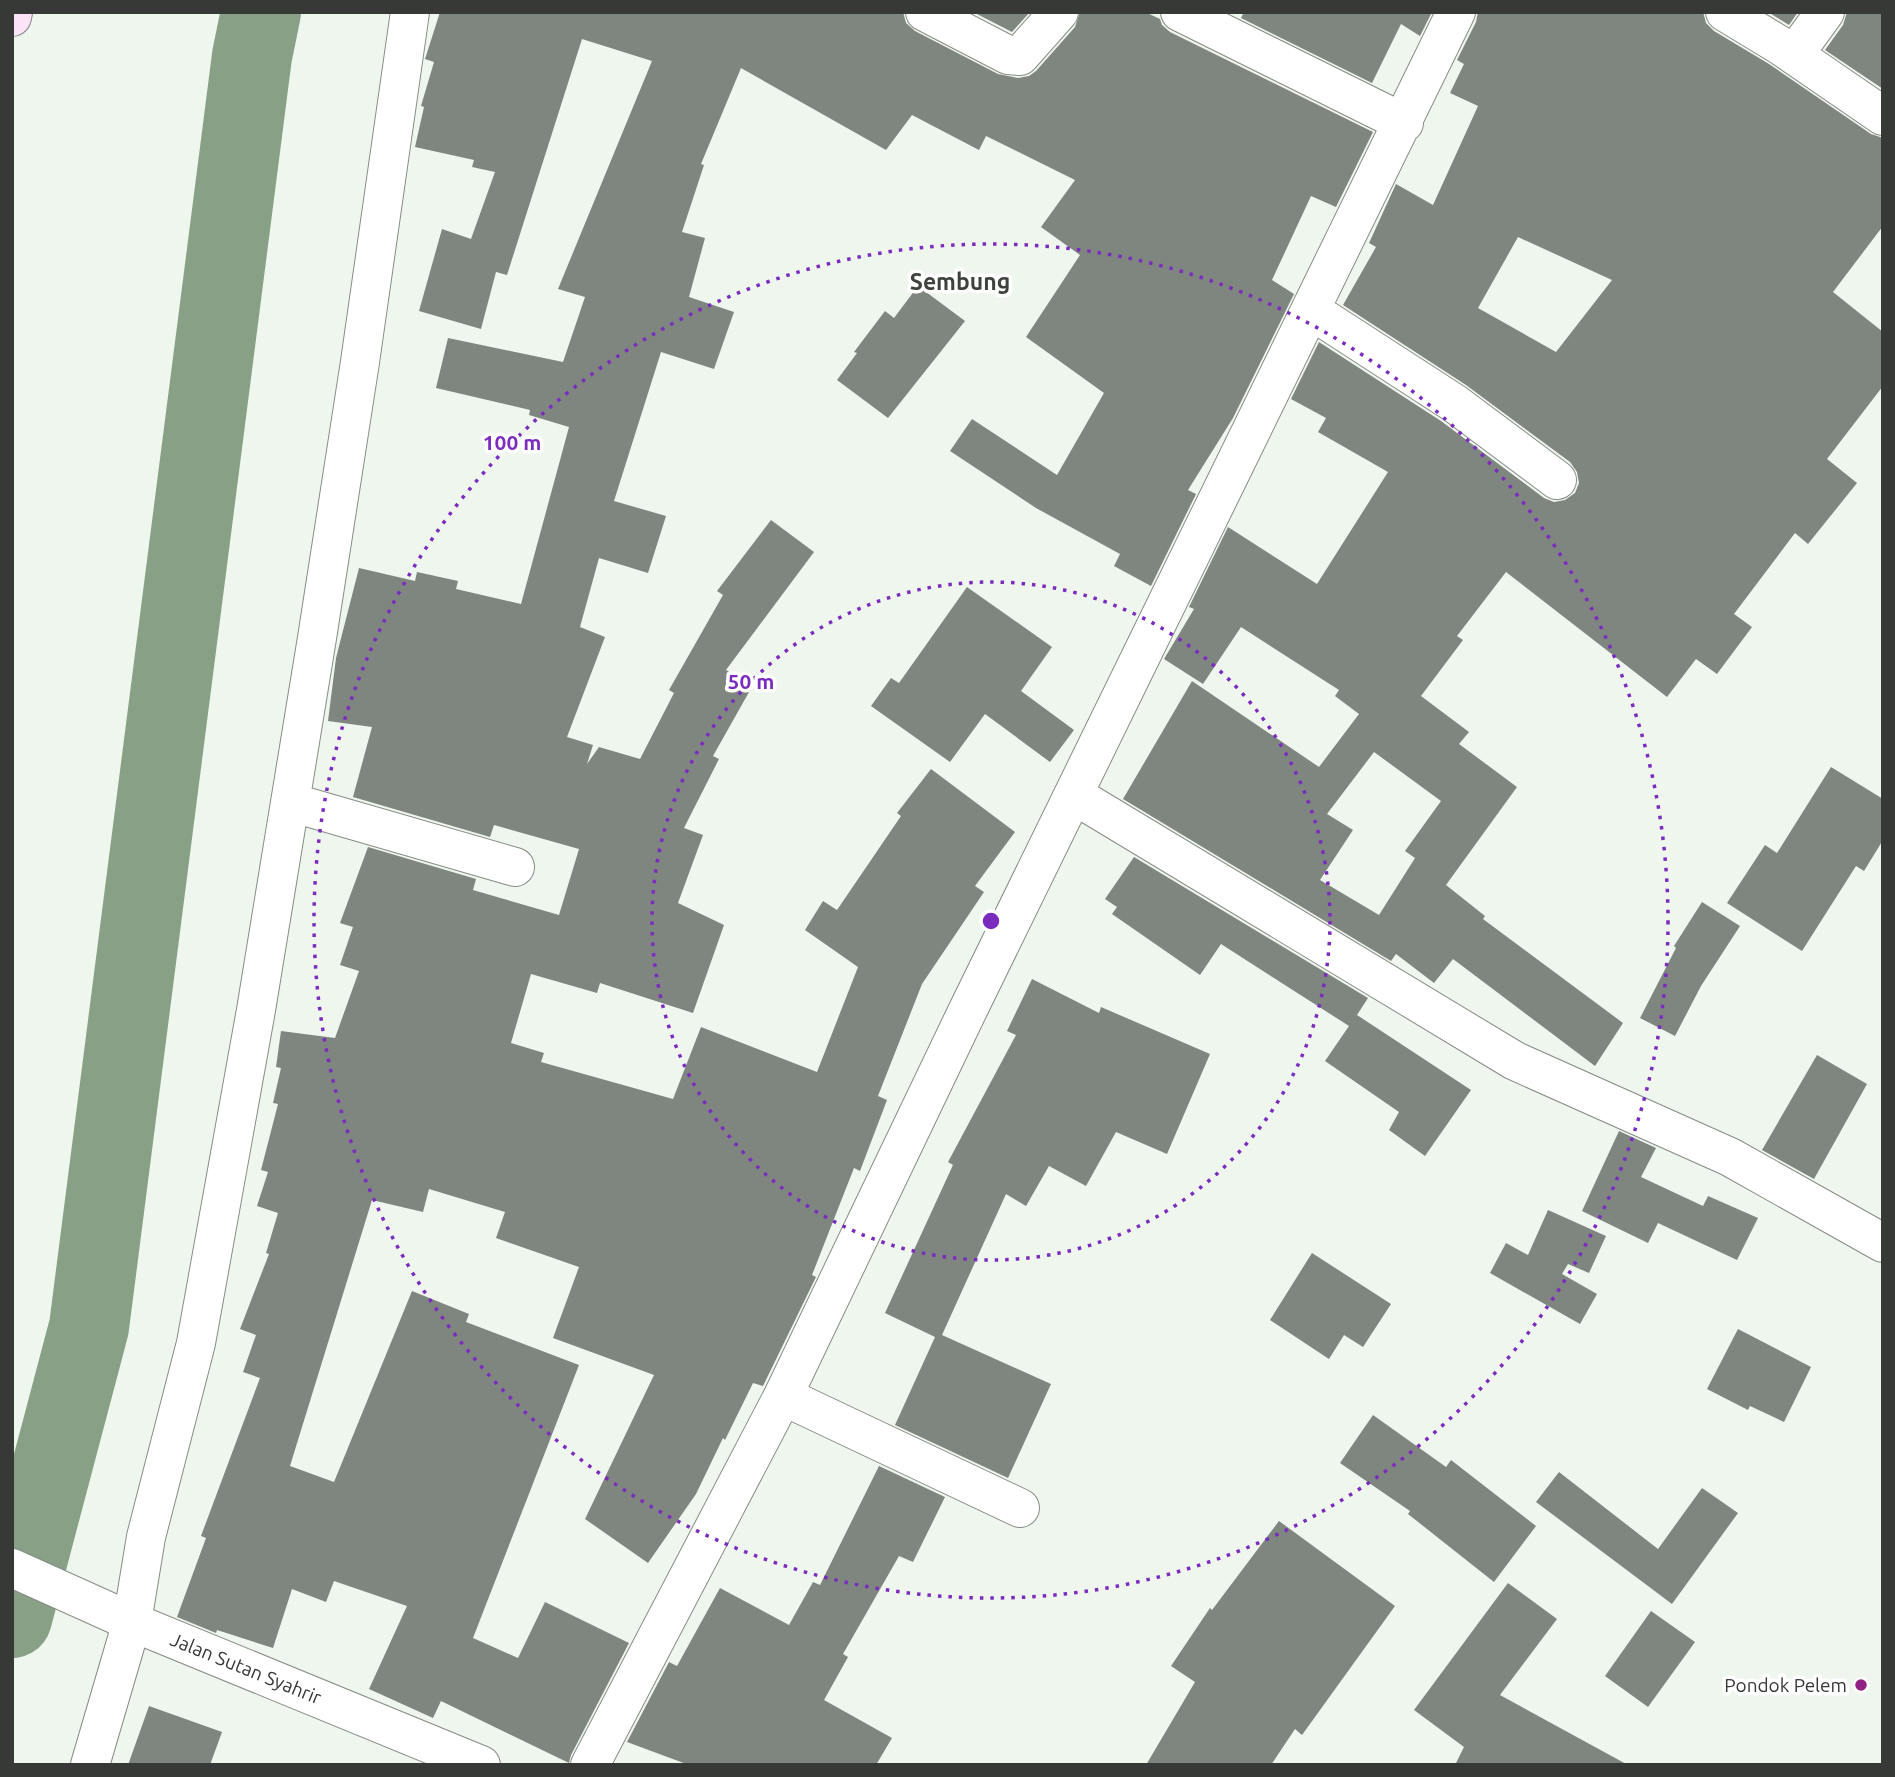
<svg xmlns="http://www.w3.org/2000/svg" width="1895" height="1777" font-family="Ubuntu,sans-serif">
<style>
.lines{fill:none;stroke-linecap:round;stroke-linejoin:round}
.river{stroke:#87a086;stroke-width:80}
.building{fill:#7f867f;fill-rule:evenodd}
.street-casing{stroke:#868d86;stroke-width:40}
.secondary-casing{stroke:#868d86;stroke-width:40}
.street{stroke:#fff;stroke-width:38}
.secondary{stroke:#fce3f7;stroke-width:38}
.ring{fill:none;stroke:#7b2cbf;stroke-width:3.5;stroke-dasharray:3.5 7}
.poi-dot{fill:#912182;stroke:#fff;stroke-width:2.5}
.labels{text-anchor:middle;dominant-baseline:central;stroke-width:7;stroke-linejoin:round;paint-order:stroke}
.street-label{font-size:19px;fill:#363936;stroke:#fff}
.poi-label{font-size:19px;fill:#363936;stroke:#fff;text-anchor:end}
.quarter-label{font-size:23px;font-weight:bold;fill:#3d433c;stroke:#fff}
.centre{fill:#7b2cbf;stroke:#fff;stroke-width:3.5}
.ring-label{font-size:21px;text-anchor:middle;font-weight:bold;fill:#7b2cbf;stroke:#fff;stroke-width:7;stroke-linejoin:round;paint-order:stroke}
</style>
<rect width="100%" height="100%" fill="#eef6ee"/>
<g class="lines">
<path class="river" d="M 12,1618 L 89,1327 L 252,56 L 261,12"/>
</g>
<path class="building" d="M 440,12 L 903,12 L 906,23 L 915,31 L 998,74 L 1018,78 L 1029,76 L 1036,71 L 1075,27 L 1080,12 L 1145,12 L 1160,19 L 1162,25 L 1170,32 L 1373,132 L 1336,207 L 1311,196 L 1272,280 L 1294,294 L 1233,418 L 1188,490 L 1196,494 L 1151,586 L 1114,566 L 1120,554 L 1036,508 L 950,451 L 972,419 L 1057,475 L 1104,393 L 1026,337 L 1080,255 L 1041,227 L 1075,180 L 986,136 L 979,150 L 912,115 L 886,150 L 741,68 L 701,164 L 704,165 L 682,232 L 705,238 L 689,297 L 734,312 L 714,369 L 661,352 L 614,501 L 666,516 L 648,573 L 599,558 L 580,627 L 605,637 L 567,737 L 593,745 L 587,764 L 599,747 L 640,759 L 674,693 L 669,690 L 723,595 L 717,591 L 771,520 L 814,552 L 726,670 L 753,685 L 713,756 L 719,759 L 684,828 L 703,835 L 678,903 L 724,925 L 693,1013 L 600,983 L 597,993 L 531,974 L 511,1043 L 544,1053 L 541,1062 L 673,1099 L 701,1027 L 817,1072 L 858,967 L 805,930 L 823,901 L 837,910 L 901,816 L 897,813 L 931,769 L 1015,832 L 975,886 L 984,892 L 922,984 L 878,1096 L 887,1100 L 860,1171 L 854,1168 L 812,1275 L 816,1277 L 763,1386 L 753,1383 L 725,1440 L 723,1438 L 696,1494 L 648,1563 L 585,1519 L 654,1375 L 553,1338 L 579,1267 L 496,1238 L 505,1212 L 429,1189 L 423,1212 L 372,1200 L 290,1466 L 334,1482 L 412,1291 L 469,1314 L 466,1322 L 579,1365 L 473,1638 L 518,1658 L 545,1602 L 629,1643 L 571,1755 L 569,1763 L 441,1701 L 433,1718 L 369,1689 L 407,1606 L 334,1581 L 326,1602 L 292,1589 L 273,1648 L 217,1630 L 216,1633 L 177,1617 L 206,1538 L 201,1536 L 260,1378 L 243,1372 L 256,1335 L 240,1329 L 269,1254 L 266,1253 L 278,1213 L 257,1206 L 268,1172 L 261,1170 L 278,1104 L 273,1103 L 281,1068 L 276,1067 L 281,1031 L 335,1038 L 359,971 L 340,965 L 353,927 L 340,923 L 368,847 L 476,879 L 473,890 L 559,915 L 579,849 L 494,825 L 490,837 L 353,797 L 372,727 L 328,721 L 336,658 L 359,568 L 415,581 L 417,572 L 458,581 L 456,589 L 521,604 L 569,427 L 529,415 L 530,410 L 436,388 L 448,338 L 563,362 L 585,297 L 558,289 L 652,61 L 582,39 L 507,275 L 496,272 L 481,329 L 419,311 L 442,229 L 471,239 L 495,172 L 472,167 L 474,160 L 415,147 L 424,107 L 421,106 L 434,62 L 425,59 L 426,56 Z
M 973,12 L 1030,12 L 1012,32 Z
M 1244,12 L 1432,12 L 1420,36 L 1401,24 L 1372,83 L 1241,18 Z
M 1478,12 L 1703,12 L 1706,23 L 1714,31 L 1769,64 L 1871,134 L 1883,138 L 1883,226 L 1833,292 L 1883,332 L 1883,386 L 1827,459 L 1857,483 L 1808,544 L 1795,533 L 1734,614 L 1752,627 L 1717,674 L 1696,659 L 1667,697 L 1506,572 L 1457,636 L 1463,640 L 1421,696 L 1469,732 L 1459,744 L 1517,787 L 1446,885 L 1485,916 L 1483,919 L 1623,1023 L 1595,1066 L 1453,959 L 1434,983 L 1396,954 L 1391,961 L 1123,799 L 1192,681 L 1319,767 L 1359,714 L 1335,696 L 1339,690 L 1241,627 L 1203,684 L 1164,659 L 1194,609 L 1189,607 L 1228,527 L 1317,584 L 1388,472 L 1318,432 L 1326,418 L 1291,399 L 1319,342 L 1441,421 L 1544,498 L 1554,502 L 1565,500 L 1575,493 L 1579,483 L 1577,472 L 1570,462 L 1466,385 L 1343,305 L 1376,247 L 1369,243 L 1396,184 L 1433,205 L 1478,106 L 1450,93 L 1464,64 L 1457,60 L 1476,22 ZM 1518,237 L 1612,280 L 1556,352 L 1478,308 ZM 1374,752 L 1441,801 L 1405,851 L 1415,858 L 1379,915 L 1320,880 L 1353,830 L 1327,814 Z
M 1768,12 L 1798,12 L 1789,25 Z
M 1847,12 L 1883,12 L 1883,89 L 1825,50 L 1843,25 Z
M 918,286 L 965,321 L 888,418 L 837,380 L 857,353 L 854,352 L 885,311 L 894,318 Z
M 967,587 L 1052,647 L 1021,691 L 1074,730 L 1050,762 L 985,714 L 950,762 L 871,706 L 891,678 L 899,683 Z
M 1831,767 L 1883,799 L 1883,840 L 1864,871 L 1856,866 L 1802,951 L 1727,903 L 1765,845 L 1777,853 Z
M 1134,857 L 1368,998 L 1357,1015 L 1471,1090 L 1425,1156 L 1389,1130 L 1399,1112 L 1325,1061 L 1349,1026 L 1221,944 L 1200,975 L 1112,914 L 1117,907 L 1105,899 Z
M 1702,902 L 1740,926 L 1701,986 L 1675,1036 L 1640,1018 L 1676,948 L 1674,946 Z
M 1032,979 L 1099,1013 L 1101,1007 L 1210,1054 L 1167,1154 L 1116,1132 L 1086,1186 L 1049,1166 L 1026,1206 L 1006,1194 L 942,1335 L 1051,1384 L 1008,1478 L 895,1425 L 935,1337 L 885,1313 L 953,1165 L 948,1162 L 1016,1035 L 1007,1031 Z
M 1817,1055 L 1867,1084 L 1814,1179 L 1762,1150 Z
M 1619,1131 L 1656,1148 L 1641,1177 L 1703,1206 L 1708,1196 L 1758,1218 L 1737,1260 L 1658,1223 L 1648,1243 L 1582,1211 Z
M 1548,1210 L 1606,1236 L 1589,1273 L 1568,1264 L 1562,1274 L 1597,1294 L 1580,1324 L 1490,1273 L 1506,1243 L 1528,1255 Z
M 1312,1253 L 1391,1304 L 1363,1347 L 1344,1335 L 1329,1359 L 1270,1320 Z
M 1738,1329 L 1811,1367 L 1784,1422 L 1750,1406 L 1748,1410 L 1707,1389 Z
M 1373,1415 L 1446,1467 L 1451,1460 L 1536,1526 L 1494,1582 L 1408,1514 L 1410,1511 L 1340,1463 Z
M 879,1466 L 945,1497 L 913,1562 L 899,1556 L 843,1654 L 848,1657 L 824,1700 L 892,1738 L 876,1765 L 689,1765 L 627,1742 L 669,1662 L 677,1666 L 720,1588 L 789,1625 L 813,1582 L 820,1585 Z
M 1559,1472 L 1658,1549 L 1702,1488 L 1738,1513 L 1672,1604 L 1536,1502 Z
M 1279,1521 L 1395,1606 L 1302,1735 L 1295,1729 L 1271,1765 L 1146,1765 L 1195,1682 L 1171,1666 L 1210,1608 L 1212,1610 Z
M 1508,1583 L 1557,1619 L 1500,1695 L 1628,1765 L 1455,1765 L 1464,1747 L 1414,1710 Z
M 1651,1611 L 1695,1642 L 1648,1707 L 1605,1676 Z
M 149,1706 L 222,1732 L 210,1765 L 128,1765 Z"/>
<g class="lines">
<g class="street-casing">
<path id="street" d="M 925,12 L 1008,55 L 1020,56 L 1059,12
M 1180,12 L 1404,123
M 1725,12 L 1781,46 L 1883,116
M 1794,55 L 1825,12
M 1312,311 L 1454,403 L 1557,480
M 1074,795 L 1515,1061 L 1730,1157 L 1883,1243
M 290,802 L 515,867
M 783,1396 L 1020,1508
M 12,1568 L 132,1622 L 481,1765
M 90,1765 L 132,1622 L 146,1537 L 196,1343 L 256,1010 L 317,638 L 360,362 L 410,12
M 590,1765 L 783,1396 L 965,1016 L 1456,12"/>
</g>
<g class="secondary-casing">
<path id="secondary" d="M 12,17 L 13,12"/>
</g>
<use href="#street" class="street"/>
<use href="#secondary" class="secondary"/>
</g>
<g class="ring">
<circle cx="991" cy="921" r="339"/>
<circle cx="991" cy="921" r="677"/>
</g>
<circle class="poi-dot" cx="1861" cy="1685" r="7"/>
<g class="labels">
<g class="street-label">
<text transform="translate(246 1668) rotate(22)">Jalan Sutan Syahrir</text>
</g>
<g class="poi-label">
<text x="1847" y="1685">Pondok Pelem</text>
</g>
<g class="quarter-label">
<text x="960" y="281">Sembung</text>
</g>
</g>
<circle cx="991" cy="921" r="10" class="centre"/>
<g class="ring-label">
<text x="512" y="450">100 m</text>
<text x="751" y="689">50 m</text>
</g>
<rect width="1895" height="1777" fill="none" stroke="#363936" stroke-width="28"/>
</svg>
